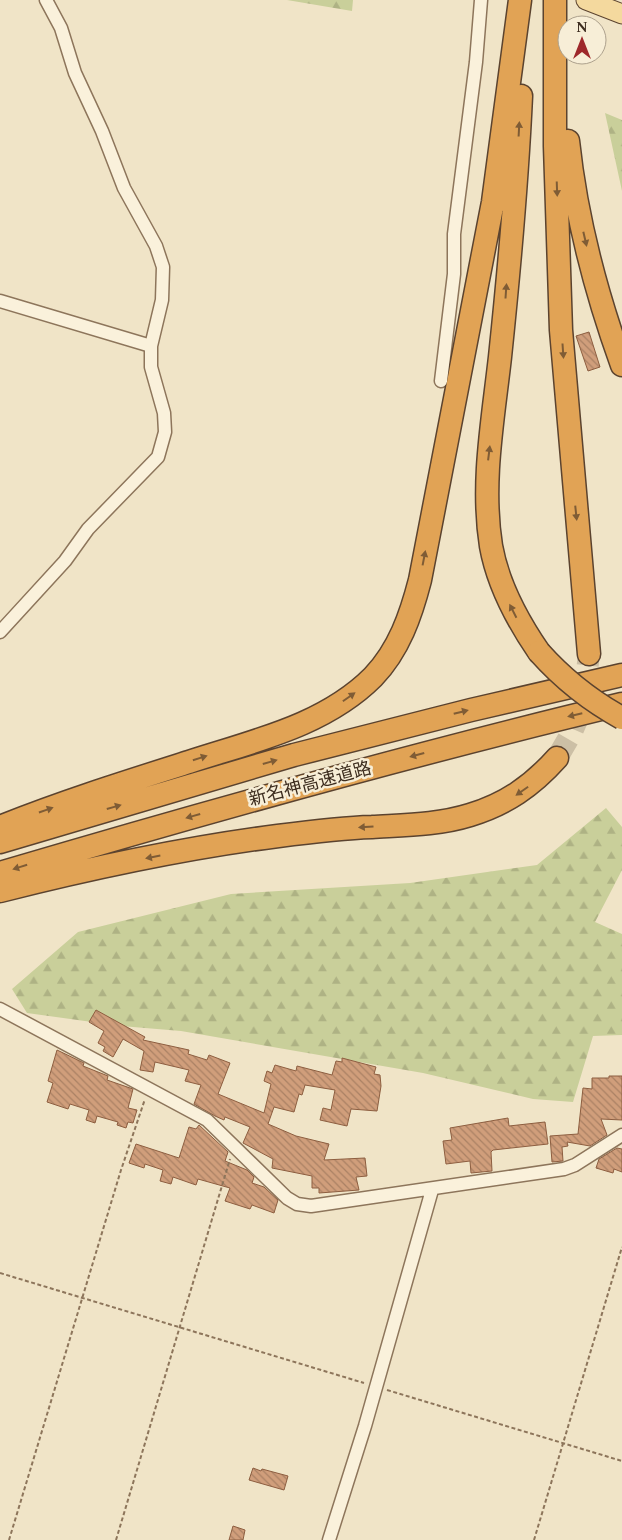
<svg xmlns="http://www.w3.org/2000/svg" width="622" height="1540" font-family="Spectral,'Noto Sans JP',serif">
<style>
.forest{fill:url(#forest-firs)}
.building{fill:url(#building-back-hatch);stroke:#8d5e40}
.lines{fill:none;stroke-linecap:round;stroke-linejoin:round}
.highway-tunnel{stroke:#ccbfa5;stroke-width:22;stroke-dasharray:22 11;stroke-linecap:butt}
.street-casing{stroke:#8d755b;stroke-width:15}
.primary-casing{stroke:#5b432f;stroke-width:21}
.highway-casing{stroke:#5b432f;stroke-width:25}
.path{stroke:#8d755b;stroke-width:2;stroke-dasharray:4 2.5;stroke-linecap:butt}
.street{stroke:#faf1db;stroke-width:12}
.primary{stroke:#f4d99e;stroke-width:19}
.highway{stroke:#e1a355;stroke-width:22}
.highway-bridge-casing{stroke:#5b432f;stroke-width:25;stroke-linecap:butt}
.highway-bridge{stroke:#e1a355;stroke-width:22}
.oneway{fill:#7f5c35}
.labels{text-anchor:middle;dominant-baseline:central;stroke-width:5;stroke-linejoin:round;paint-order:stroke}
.street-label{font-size:18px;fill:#3d2d1f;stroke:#f7eed7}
</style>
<defs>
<pattern id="forest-firs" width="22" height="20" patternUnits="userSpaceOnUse" patternTransform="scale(1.25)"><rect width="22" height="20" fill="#c9cf9a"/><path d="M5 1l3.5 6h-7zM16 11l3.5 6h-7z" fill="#aeb284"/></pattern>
<pattern id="building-back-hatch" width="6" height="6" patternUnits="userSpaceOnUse" patternTransform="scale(1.25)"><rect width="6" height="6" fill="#d09e7b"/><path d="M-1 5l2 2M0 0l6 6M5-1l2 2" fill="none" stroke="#aa8164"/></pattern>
</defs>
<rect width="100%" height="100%" fill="#f0e4c7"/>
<path class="forest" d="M 287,0 L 353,0 L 352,11 Z
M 605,113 L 622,120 L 622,191 Z
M 606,808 L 622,827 L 622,870 L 595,922 L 622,934 L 622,1035 L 593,1036 L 573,1102 L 533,1099 L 423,1073 L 181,1031 L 121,1026 L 27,1013 L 12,989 L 78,932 L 231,894 L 410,883 L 537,865 Z"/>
<path class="building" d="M 589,332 L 600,367 L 588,371 L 576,336 Z
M 96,1010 L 145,1037 L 143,1040 L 189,1050 L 188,1054 L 207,1060 L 209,1055 L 230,1063 L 218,1094 L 264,1113 L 271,1084 L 264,1081 L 267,1071 L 272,1073 L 275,1065 L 296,1071 L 297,1066 L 332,1075 L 336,1061 L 342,1062 L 342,1058 L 376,1067 L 374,1074 L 380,1075 L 381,1086 L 377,1111 L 351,1109 L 347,1126 L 320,1120 L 323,1108 L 331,1110 L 335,1090 L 305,1085 L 302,1095 L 299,1094 L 294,1112 L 274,1107 L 268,1124 L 296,1136 L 329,1144 L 324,1160 L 365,1158 L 367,1176 L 356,1177 L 359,1190 L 319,1193 L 319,1188 L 312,1188 L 312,1176 L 272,1168 L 273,1159 L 243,1143 L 250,1127 L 225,1117 L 224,1120 L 215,1116 L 194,1104 L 201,1085 L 185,1081 L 189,1070 L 155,1062 L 153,1072 L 140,1070 L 144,1051 L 123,1039 L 113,1057 L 103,1051 L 105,1047 L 98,1043 L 104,1031 L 89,1022 Z
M 57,1050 L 84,1063 L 83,1066 L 108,1076 L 107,1080 L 133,1089 L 128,1108 L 137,1110 L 133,1123 L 128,1122 L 126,1128 L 117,1125 L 118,1122 L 97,1116 L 95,1123 L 86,1120 L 89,1110 L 70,1104 L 68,1109 L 47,1102 L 53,1083 L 48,1081 Z
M 609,1076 L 622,1076 L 622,1120 L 601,1119 L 607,1135 L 590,1146 L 567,1142 L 568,1146 L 562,1147 L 563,1161 L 552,1162 L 550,1136 L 578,1134 L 583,1088 L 592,1089 L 592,1078 L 609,1078 Z
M 508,1118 L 509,1126 L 545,1122 L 548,1144 L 493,1150 L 491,1152 L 492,1171 L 471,1173 L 470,1161 L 446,1164 L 443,1141 L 452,1140 L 450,1128 Z
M 199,1125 L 228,1152 L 225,1161 L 247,1170 L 254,1177 L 252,1183 L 264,1187 L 278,1200 L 274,1213 L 252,1205 L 250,1209 L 225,1201 L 230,1188 L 198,1179 L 196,1185 L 173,1177 L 171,1184 L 160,1181 L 163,1170 L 145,1164 L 144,1168 L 129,1163 L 136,1144 L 179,1158 L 189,1127 L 196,1129 Z
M 617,1148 L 622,1149 L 622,1172 L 614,1169 L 613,1173 L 596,1168 L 599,1159 Z
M 253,1468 L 261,1471 L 262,1469 L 288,1476 L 284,1490 L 249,1480 Z
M 233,1526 L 245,1530 L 243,1540 L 229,1540 Z"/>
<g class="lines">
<path class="highway-tunnel" d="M 557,758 L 571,734 L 583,706 L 589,654"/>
<g class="street-casing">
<path id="street" d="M 0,301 L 151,346
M 441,381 L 454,274 L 454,234 L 476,62 L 481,0
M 0,632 L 65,561 L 88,529 L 158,457 L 165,432 L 164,413 L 151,367 L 151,346 L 162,300 L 163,267 L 156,246 L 124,188 L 102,131 L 75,73 L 61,28 L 46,0
M 0,1009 L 207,1120 L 287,1198 L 297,1204 L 311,1206 L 564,1169 L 575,1165 L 622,1135
M 329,1540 L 365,1426 L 432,1190"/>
</g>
<g class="primary-casing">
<path id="primary" d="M 586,0 L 622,14"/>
</g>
<g class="highway-casing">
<path id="highway" d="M 555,0 L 555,146 L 561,330 L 589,654
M 521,96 C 517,183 509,271 500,357 C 493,420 481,483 491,546 C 498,585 517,620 539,652
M 568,141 C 576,217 596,293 622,365
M 0,827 C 62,802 126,782 189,762 C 253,741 324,726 373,677 C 399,650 411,615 420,580 L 493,202 L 520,0
M 0,842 L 294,755 L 471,710 L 622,675
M 0,873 C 206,812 413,754 622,704
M 0,891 C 91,868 184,848 278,836 C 309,832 341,828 372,827 C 405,825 438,825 470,815 C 506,804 532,786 557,758"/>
</g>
<path class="path" d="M 0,1273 L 364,1383
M 387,1390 L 622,1461
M 9,1540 L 121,1170 L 145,1099
M 116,1540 L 230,1159
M 534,1540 L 622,1247"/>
<use href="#street" class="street"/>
<use href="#primary" class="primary"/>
<use href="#highway" class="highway"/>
<g class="highway-bridge-casing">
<path id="highway-bridge" d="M 539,652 C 564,680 589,700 622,718"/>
</g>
<use href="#highway-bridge" class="highway-bridge"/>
</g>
<defs><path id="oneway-solid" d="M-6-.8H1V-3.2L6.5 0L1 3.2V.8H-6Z" transform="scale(1.25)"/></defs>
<g class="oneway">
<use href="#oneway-solid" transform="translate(519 129) rotate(-87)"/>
<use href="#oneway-solid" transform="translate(557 189) rotate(88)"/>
<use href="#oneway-solid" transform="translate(585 239) rotate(77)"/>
<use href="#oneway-solid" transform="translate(506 291) rotate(-86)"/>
<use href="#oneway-solid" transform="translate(563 351) rotate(86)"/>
<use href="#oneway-solid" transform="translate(489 453) rotate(-83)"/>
<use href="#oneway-solid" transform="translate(576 513) rotate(84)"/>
<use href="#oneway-solid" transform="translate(424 558) rotate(-79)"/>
<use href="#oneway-solid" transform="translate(513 611) rotate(-117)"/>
<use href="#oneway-solid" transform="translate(349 697) rotate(-35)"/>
<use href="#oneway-solid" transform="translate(461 712) rotate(-14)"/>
<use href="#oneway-solid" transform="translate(575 715) rotate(167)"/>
<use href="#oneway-solid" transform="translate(417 755) rotate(165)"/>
<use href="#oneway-solid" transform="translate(200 758) rotate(-18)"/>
<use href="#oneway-solid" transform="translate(270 762) rotate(-16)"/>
<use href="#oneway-solid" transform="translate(522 791) rotate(145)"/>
<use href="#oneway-solid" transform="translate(114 807) rotate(-16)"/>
<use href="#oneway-solid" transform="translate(46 810) rotate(-19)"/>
<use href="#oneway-solid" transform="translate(193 816) rotate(164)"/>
<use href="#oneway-solid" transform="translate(366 827) rotate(176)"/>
<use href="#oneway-solid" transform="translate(153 857) rotate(169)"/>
<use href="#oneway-solid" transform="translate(20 867) rotate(163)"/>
</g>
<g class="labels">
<g class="street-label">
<text transform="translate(310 784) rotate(-15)">新名神高速道路</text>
</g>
</g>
<g transform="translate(582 40)"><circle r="24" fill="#f7eed7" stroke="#ada18d"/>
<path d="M0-4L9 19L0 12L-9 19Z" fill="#9e282a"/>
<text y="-8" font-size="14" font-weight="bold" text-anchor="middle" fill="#3d2d1f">N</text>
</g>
</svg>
